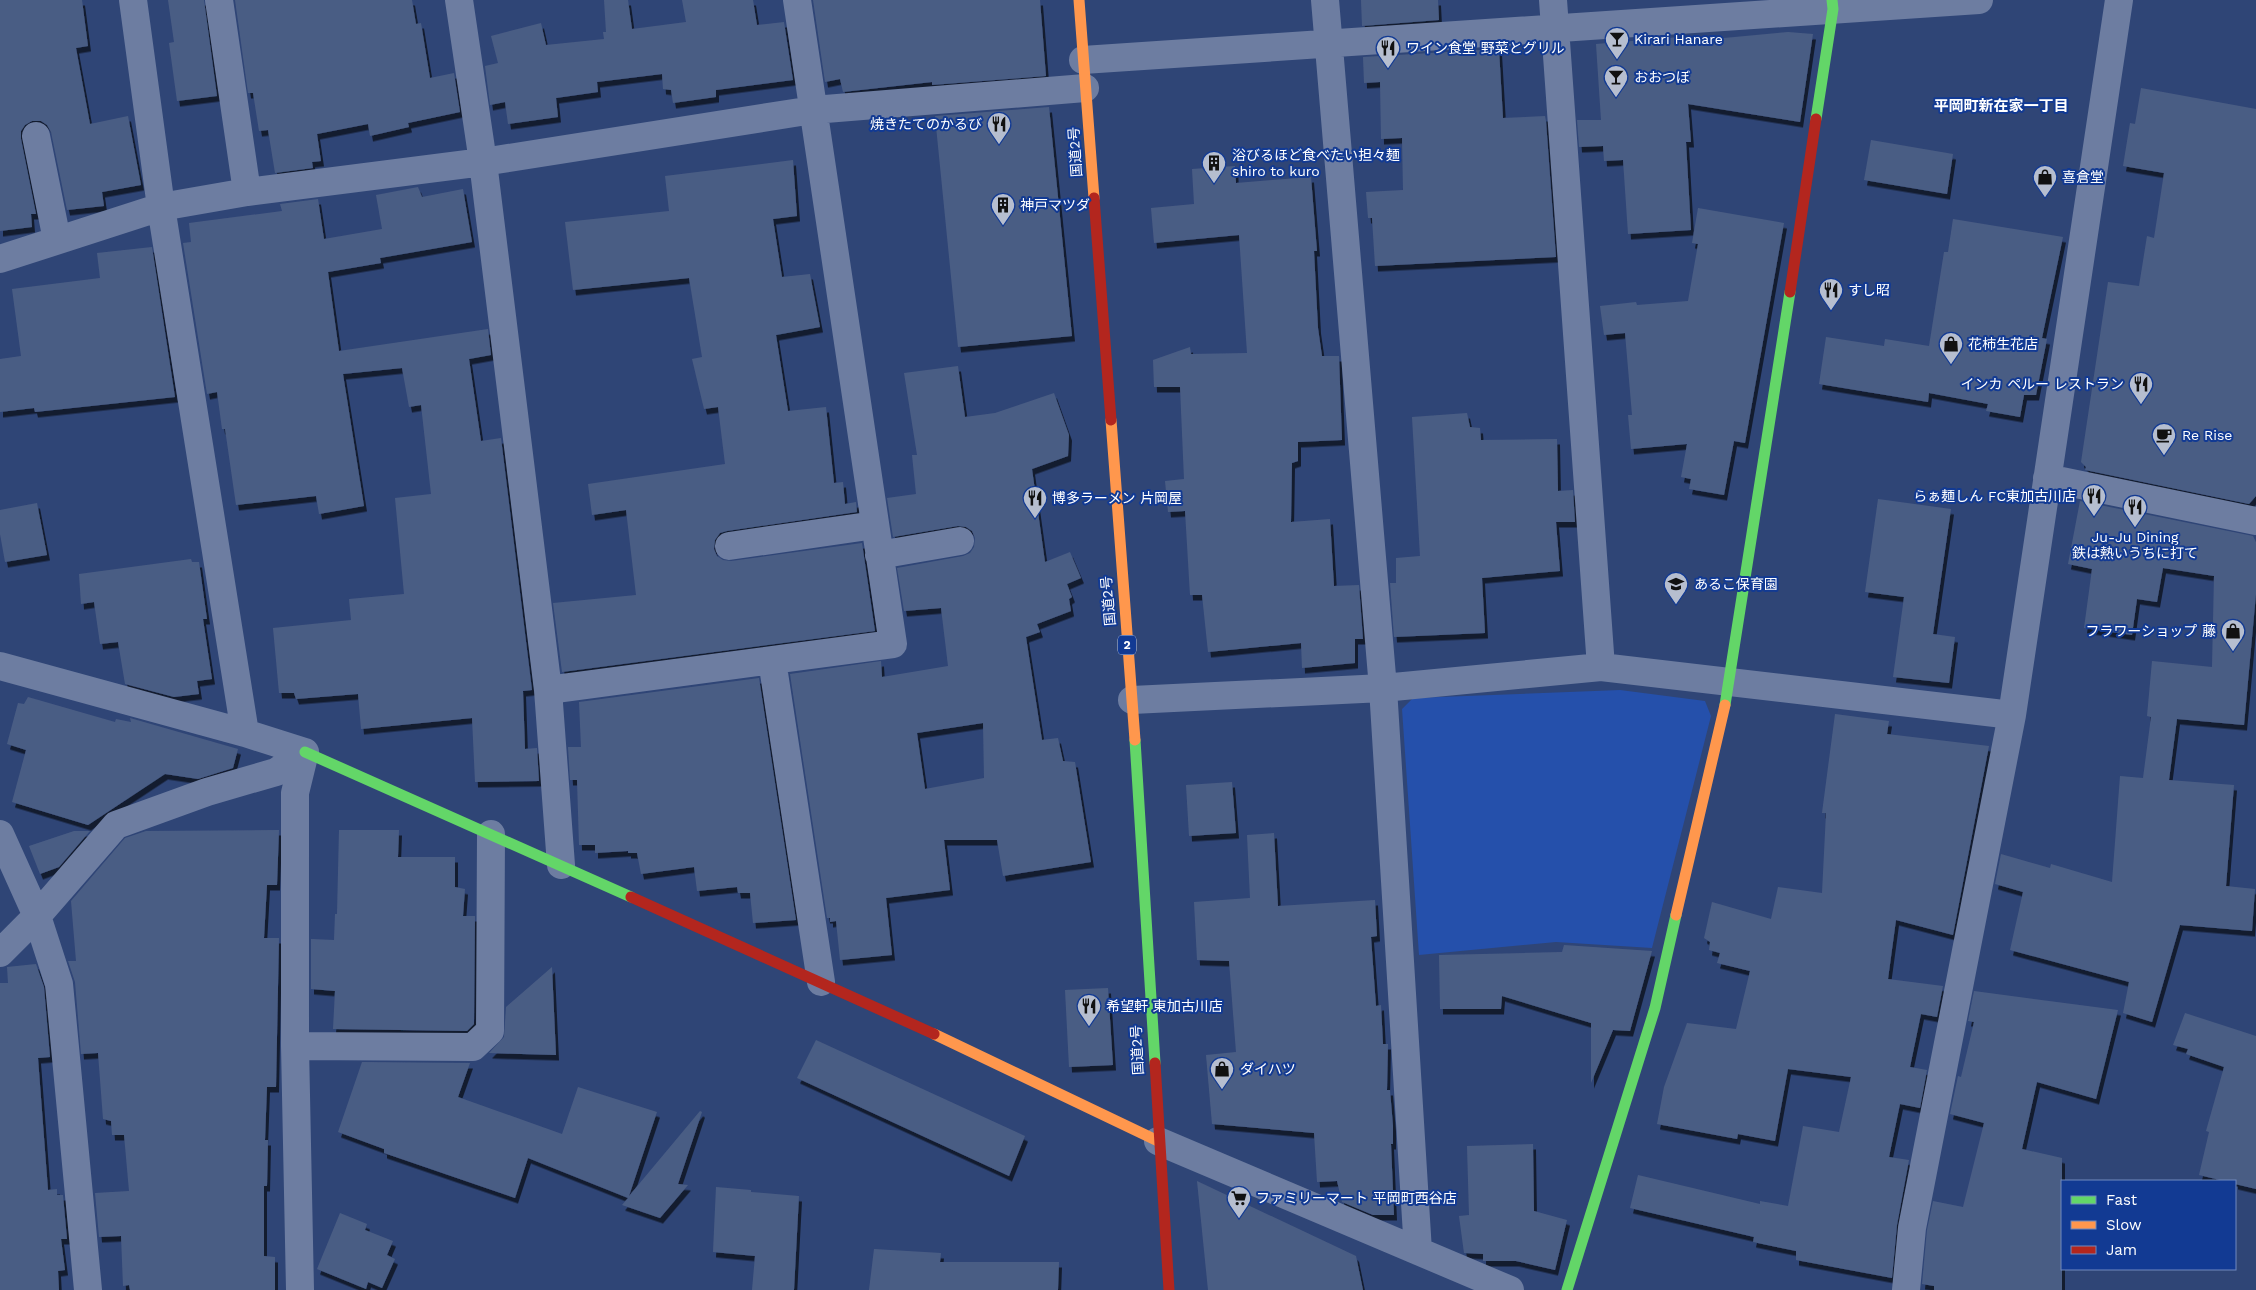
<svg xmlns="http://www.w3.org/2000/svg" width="2256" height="1290" font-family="'Work Sans','Noto Sans JP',sans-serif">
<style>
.green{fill:#2550ab}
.building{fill:#4a5d84;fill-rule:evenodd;filter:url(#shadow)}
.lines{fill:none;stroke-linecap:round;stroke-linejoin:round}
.street{stroke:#6d7da1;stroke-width:28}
.fast{stroke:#63d668;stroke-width:11}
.slow{stroke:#ff974d;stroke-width:11}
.jam{stroke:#b3261e;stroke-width:11}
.labels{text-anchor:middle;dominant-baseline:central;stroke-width:4;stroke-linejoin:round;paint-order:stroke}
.shield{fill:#123a93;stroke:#b8c4df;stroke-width:1}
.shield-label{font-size:12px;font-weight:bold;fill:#fff}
.poi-label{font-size:14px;fill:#fff;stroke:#123a93;text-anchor:start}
.street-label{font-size:14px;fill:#fff;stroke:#123a93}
.neighbourhood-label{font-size:15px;font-weight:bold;fill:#fff;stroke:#123a93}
</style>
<defs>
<filter id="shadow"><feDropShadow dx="3" dy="5.5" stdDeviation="0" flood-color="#0009"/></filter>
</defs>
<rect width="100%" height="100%" fill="#2f4576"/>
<path class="green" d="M 1620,690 L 1705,701 L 1711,716 L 1652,948 L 1556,942 L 1419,955 L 1402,709 L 1413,698 Z"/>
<path class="building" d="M 0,0 L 82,0 L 88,46 L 76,48 L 90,124 L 128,116 L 141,185 L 102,192 L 104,206 L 67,210 L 51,132 L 47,125 L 41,121 L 32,121 L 25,125 L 21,131 L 21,139 L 36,214 L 31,214 L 32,227 L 0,231 Z
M 168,0 L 204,0 L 217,96 L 177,101 L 169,43 L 174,42 Z
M 235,0 L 412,0 L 416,24 L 421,23 L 430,78 L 454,73 L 460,112 L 408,123 L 409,127 L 370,136 L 368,124 L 317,134 L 321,161 L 312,162 L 313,168 L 275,173 L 268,130 L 259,131 L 253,93 L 248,93 Z
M 604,0 L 628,0 L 632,29 L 686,22 L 682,0 L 753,0 L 757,25 L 784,22 L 793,80 L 716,90 L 716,97 L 673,103 L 671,90 L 663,89 L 662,74 L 597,82 L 598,92 L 556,98 L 558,117 L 508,124 L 505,102 L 490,105 L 485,66 L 498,63 L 491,36 L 541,23 L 546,45 L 604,39 L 603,32 L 606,32 Z
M 813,0 L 1040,0 L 1046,76 L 932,85 L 932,82 L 843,92 L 840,79 L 825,82 Z
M 1361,0 L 1438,0 L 1439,20 L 1362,26 Z
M 1788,32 L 1813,34 L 1800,122 L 1688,104 L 1691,142 L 1686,142 L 1691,230 L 1628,234 L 1623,160 L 1604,161 L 1603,146 L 1579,147 L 1577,120 L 1601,120 L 1596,44 L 1692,36 L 1692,41 Z
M 1499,49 L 1503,118 L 1545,116 L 1546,121 L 1556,257 L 1375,266 L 1372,218 L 1368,218 L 1366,192 L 1403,190 L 1402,138 L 1381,139 L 1380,82 L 1364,83 L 1363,57 Z
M 2141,88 L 2256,109 L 2256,496 L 2249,504 L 2085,470 L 2086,467 L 2081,462 L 2108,282 L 2139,286 L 2147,236 L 2154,238 L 2164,173 L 2123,166 L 2130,123 L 2135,124 Z
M 1049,107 L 1072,336 L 958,347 L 935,116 Z
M 1871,140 L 1953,154 L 1947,194 L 1864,180 Z
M 793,160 L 797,216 L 773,219 L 782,277 L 810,274 L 820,327 L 776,335 L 788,411 L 826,407 L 834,483 L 843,482 L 845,504 L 856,502 L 857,512 L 727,531 L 720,533 L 715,540 L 714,549 L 717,556 L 723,560 L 731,561 L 862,543 L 875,631 L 562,672 L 553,603 L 636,595 L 626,510 L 592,515 L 588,484 L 725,464 L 718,407 L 704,409 L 692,359 L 702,357 L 689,278 L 573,290 L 565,222 L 669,211 L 665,176 Z
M 1235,166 L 1236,183 L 1311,177 L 1317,251 L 1314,251 L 1318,328 L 1322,356 L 1339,356 L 1342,440 L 1298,442 L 1298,461 L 1292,463 L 1291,522 L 1330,519 L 1334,586 L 1359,585 L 1363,639 L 1355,639 L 1355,663 L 1302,668 L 1301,643 L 1208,652 L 1202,595 L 1190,595 L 1185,511 L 1168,512 L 1165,481 L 1184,479 L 1180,387 L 1154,387 L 1153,360 L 1190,347 L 1191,354 L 1247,353 L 1239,235 L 1154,243 L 1151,208 L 1194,204 L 1192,169 Z
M 418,187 L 422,197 L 463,189 L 472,242 L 380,258 L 381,263 L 328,272 L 339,351 L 488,329 L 491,355 L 469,359 L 481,441 L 501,438 L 532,690 L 523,691 L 525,749 L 537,748 L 539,781 L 475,782 L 472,718 L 361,729 L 358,694 L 296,699 L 294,693 L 279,693 L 273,628 L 351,620 L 349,599 L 404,594 L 395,498 L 431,494 L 421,405 L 409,407 L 402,368 L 343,374 L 364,506 L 319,514 L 316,496 L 236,505 L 225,429 L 222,429 L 217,392 L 207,394 L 183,243 L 191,242 L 189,223 L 282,211 L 280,204 L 318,199 L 324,239 L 382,229 L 376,195 Z
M 1698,208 L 1784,223 L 1745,443 L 1734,441 L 1724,495 L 1689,489 L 1691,479 L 1681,477 L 1687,444 L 1631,449 L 1628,415 L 1632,415 L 1625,333 L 1604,335 L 1600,306 L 1636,302 L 1637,305 L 1688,301 L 1698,244 L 1692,243 Z
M 1953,219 L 2063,237 L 2042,338 L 2047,339 L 2036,395 L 2024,395 L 2020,417 L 1986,411 L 1988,404 L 1929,393 L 1928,402 L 1819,384 L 1826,337 L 1884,346 L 1885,339 L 1929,346 L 1944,252 L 1948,252 Z
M 152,247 L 175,397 L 35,412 L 34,408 L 0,412 L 0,359 L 21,356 L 12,289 L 100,278 L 97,253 Z
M 958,366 L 965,417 L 995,413 L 1054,393 L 1069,435 L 1068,456 L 1032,469 L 1045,562 L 1070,552 L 1081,578 L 1067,584 L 1072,597 L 1069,599 L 1071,611 L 1037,624 L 1040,632 L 1026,637 L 1042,740 L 1058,738 L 1063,761 L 1075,762 L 1091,862 L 1003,876 L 997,840 L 944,840 L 950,890 L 886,898 L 892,955 L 840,960 L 836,921 L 830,922 L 830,918 L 827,918 L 790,674 L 881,661 L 882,677 L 948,666 L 941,608 L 904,611 L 897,568 L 963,556 L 970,553 L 974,547 L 975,538 L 972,531 L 966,527 L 958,526 L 893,537 L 887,498 L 916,494 L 912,455 L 917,455 L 904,373 ZM 983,723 L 984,778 L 925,789 L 917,733 Z
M 1467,413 L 1470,427 L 1480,428 L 1481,440 L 1557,439 L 1558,491 L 1573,490 L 1575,522 L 1556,522 L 1560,571 L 1482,578 L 1485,633 L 1394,637 L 1390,583 L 1396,583 L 1396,558 L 1420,556 L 1412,417 Z
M 1878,499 L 1951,509 L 1933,634 L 1955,637 L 1949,683 L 1893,677 L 1904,597 L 1865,592 Z
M 2080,501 L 2253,536 L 2256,542 L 2256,594 L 2244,725 L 2177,719 L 2169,780 L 2234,785 L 2226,886 L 2255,889 L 2252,931 L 2180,925 L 2152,1022 L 2123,1013 L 2129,982 L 2010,950 L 2023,892 L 1995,884 L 2001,854 L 2050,868 L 2051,864 L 2112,882 L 2120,776 L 2143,778 L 2151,717 L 2147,716 L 2152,661 L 2212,667 L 2214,576 L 2163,568 L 2157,602 L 2137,599 L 2132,635 L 2084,628 L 2092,569 L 2068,564 Z
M 37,503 L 47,555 L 5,562 L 0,534 L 0,510 Z
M 191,559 L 192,562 L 199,562 L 207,619 L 203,619 L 212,679 L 197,681 L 199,694 L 174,697 L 125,684 L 118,642 L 100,644 L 94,602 L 81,604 L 79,574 Z
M 759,678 L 796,920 L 753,923 L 750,893 L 738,893 L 737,887 L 697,891 L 694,867 L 641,874 L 637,853 L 628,853 L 628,851 L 595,853 L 595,845 L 579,845 L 577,780 L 570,780 L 568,747 L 581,747 L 579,702 Z
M 28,697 L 115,722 L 116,719 L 131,722 L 130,718 L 238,749 L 233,768 L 198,779 L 165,774 L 88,825 L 12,802 L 26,750 L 7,744 L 18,703 L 24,704 Z
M 1835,714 L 1889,721 L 1887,734 L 1989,746 L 1953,935 L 1896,920 L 1888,979 L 1943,986 L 1937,1017 L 1921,1014 L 1910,1067 L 1927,1070 L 1920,1108 L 1900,1104 L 1889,1157 L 1909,1160 L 1897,1225 L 1892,1278 L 1796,1260 L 1796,1251 L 1753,1242 L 1754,1237 L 1630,1208 L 1638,1175 L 1760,1204 L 1760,1201 L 1788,1206 L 1803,1126 L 1839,1132 L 1851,1077 L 1788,1069 L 1775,1141 L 1738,1134 L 1737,1139 L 1657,1124 L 1664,1087 L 1687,1023 L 1736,1029 L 1750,971 L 1717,963 L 1720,953 L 1709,950 L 1710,942 L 1704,938 L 1712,902 L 1771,919 L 1778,887 L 1822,893 L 1826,813 L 1822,813 Z
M 1232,782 L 1236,833 L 1189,836 L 1186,785 Z
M 279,830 L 277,885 L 267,885 L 264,938 L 279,938 L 276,1087 L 267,1087 L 265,1140 L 268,1140 L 267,1186 L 264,1186 L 264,1256 L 275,1257 L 275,1290 L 130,1290 L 129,1285 L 123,1286 L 121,1236 L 99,1237 L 95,1193 L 129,1191 L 124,1135 L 112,1135 L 111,1121 L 103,1119 L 98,1053 L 81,1054 L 75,982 L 68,961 L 76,961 L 71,901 L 125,838 L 146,831 Z
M 339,830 L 399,830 L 398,857 L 455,857 L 455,887 L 465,889 L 463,916 L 475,916 L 474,1024 L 467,1031 L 333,1029 L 335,991 L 311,989 L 311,939 L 334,940 L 335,914 L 337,914 Z
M 74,831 L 90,831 L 59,867 L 40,874 L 29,846 Z
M 1274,833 L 1278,906 L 1375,900 L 1377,936 L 1371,937 L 1376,1006 L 1381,1005 L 1383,1044 L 1388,1044 L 1387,1090 L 1390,1090 L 1393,1126 L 1393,1144 L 1391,1144 L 1394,1215 L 1373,1215 L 1342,1202 L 1337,1181 L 1317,1182 L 1314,1133 L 1212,1124 L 1206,1055 L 1236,1052 L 1229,961 L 1197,960 L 1194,902 L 1250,898 L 1247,835 Z
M 1564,945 L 1652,951 L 1630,1031 L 1613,1030 L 1591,1083 L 1591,1023 L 1502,996 L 1501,1009 L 1440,1009 L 1439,955 L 1562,952 Z
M 36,964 L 44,987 L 50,1057 L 38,1058 L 48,1190 L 57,1189 L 57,1195 L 63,1195 L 67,1239 L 61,1239 L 65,1270 L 58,1271 L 59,1290 L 0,1290 L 0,983 L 8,983 L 7,967 Z
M 552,967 L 556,1055 L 489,1053 L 504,1037 L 506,1007 Z
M 1108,988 L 1113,1065 L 1069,1067 L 1065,990 Z
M 1974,991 L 2118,1010 L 2096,1099 L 2037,1082 L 2022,1149 L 2062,1158 L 2062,1290 L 1934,1290 L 1934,1286 L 1922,1284 L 1927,1230 L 1933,1201 L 1963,1207 L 1984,1123 L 1950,1114 L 1958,1076 L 1961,1077 L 1974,1022 L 1968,1021 Z
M 2185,1013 L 2256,1036 L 2256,1189 L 2235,1184 L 2235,1181 L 2224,1181 L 2199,1175 L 2209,1132 L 2206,1131 L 2224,1067 L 2186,1054 L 2188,1049 L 2173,1045 Z
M 816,1040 L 1025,1136 L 1009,1176 L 797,1078 Z
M 362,1062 L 470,1063 L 458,1097 L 562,1134 L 578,1087 L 657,1112 L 629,1196 L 700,1111 L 702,1112 L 678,1184 L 688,1185 L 660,1218 L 622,1205 L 628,1198 L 528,1158 L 515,1198 L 384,1153 L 384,1149 L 338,1132 Z
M 1533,1144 L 1534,1211 L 1567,1220 L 1555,1270 L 1516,1261 L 1483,1261 L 1483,1254 L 1464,1253 L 1459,1216 L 1469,1215 L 1467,1146 Z
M 1197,1181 L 1356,1256 L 1363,1290 L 1208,1290 Z
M 716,1187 L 751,1190 L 751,1192 L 799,1196 L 794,1290 L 752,1290 L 755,1256 L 713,1252 Z
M 340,1213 L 367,1224 L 365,1230 L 393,1241 L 387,1255 L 395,1259 L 382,1288 L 368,1282 L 366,1289 L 317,1269 Z
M 874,1249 L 941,1253 L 940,1262 L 1059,1262 L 1058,1290 L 869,1290 Z"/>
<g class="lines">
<path class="street" d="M 133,0 L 161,207 L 245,733
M 219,0 L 247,192
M 459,0 L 483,162 L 548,690 L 561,865
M 1325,0 L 1383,688 L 1418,1251
M 1553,0 L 1601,667
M 1083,60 L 1979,0
M 36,136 L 57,240
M 0,259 L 161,207 L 247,192 L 483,162 L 813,110 L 1085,88
M 2047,478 L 2256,521
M 729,546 L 875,525
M 879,555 L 960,541
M 772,660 L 821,982
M 0,666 L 245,733 L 305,752
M 548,690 L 893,644 L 797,0
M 1132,700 L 1383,688 L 1601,667 L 2012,715
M 0,834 L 37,916 L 59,984 L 88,1290
M 0,953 L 37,916 L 116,825 L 207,792 L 276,772 L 305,752
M 295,1046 L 473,1047 L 490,1031 L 491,834
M 1158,1141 L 1510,1290
M 300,1290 L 295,1046 L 295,793 L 305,752
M 1906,1290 L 1912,1228 L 2012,715 L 2119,0"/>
<path class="fast" d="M 1816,119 L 1833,9 L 1832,0
M 1725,705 L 1790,292
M 1135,740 L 1155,1063
M 305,752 L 631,897
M 1567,1290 L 1655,1008 L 1676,915"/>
<path class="slow" d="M 1079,0 L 1094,198
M 1111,420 L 1135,740
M 1676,915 L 1725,705
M 934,1034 L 1158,1141"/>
<path class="jam" d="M 1094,198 L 1111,420
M 1790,292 L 1816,119
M 631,897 L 934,1034
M 1155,1063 L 1169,1290"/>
</g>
<defs>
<g id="bar-pin" transform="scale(1.25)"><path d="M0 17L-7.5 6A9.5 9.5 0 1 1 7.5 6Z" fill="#b6becf" stroke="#123a93"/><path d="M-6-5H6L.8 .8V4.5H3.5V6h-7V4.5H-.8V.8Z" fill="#111"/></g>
<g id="restaurant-pin" transform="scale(1.25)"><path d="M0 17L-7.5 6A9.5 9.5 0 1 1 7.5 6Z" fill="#b6becf" stroke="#123a93"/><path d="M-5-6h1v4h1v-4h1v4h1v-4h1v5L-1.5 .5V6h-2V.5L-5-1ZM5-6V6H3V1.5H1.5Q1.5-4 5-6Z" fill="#111"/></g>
<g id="building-pin" transform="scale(1.25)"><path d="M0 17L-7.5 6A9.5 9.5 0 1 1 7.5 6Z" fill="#b6becf" stroke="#123a93"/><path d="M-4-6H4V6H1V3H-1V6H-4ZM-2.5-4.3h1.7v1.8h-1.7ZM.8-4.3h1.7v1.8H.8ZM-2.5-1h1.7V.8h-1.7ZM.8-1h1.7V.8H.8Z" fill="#111"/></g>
<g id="shop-pin" transform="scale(1.25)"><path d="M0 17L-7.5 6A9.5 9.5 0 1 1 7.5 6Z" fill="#b6becf" stroke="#123a93"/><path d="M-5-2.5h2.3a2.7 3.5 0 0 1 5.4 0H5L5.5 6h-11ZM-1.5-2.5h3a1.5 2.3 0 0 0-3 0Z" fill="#111"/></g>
<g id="cafe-pin" transform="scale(1.25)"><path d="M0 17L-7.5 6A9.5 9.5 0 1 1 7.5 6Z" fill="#b6becf" stroke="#123a93"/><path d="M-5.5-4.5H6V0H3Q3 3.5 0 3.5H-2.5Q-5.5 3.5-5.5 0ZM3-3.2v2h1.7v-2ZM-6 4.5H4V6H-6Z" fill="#111"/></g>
<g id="school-pin" transform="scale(1.25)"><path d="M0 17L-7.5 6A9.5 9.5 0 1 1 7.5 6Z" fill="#b6becf" stroke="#123a93"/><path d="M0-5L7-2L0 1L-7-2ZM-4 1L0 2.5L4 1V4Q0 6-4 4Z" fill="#111"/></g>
<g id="supermarket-pin" transform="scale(1.25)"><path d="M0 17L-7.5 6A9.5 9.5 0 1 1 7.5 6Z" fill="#b6becf" stroke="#123a93"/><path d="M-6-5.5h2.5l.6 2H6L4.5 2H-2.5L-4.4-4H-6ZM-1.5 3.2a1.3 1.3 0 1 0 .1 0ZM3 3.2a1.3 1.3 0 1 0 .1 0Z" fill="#111"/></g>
</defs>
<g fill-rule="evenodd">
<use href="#bar-pin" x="1617" y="39"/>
<use href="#restaurant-pin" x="1388" y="48"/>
<use href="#bar-pin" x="1616" y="77"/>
<use href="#restaurant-pin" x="999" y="124"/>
<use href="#building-pin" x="1214" y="163"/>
<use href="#shop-pin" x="2045" y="177"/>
<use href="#building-pin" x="1003" y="205"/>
<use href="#restaurant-pin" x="1831" y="290"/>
<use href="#shop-pin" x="1951" y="344"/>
<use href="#restaurant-pin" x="2141" y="384"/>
<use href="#cafe-pin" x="2164" y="435"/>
<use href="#restaurant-pin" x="2094" y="496"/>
<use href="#restaurant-pin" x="1035" y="498"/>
<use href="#restaurant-pin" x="2135" y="507"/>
<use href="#school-pin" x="1676" y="584"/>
<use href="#shop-pin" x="2233" y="631"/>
<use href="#restaurant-pin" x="1089" y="1006"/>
<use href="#shop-pin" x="1222" y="1069"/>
<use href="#supermarket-pin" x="1239" y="1198"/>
</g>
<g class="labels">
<rect class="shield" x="1118" y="635.5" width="18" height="19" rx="4"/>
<g class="shield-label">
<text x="1127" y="645">2</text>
</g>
<g class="poi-label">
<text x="1634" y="39">Kirari Hanare</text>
<text x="1406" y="48">ワイン食堂 野菜とグリル</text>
<text x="1634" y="77">おおつぼ</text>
<text x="982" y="124" text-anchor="end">焼きたてのかるび</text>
<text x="1232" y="155">浴びるほど食べたい担々麺<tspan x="1232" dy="16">shiro to kuro</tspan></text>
<text x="2062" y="177">喜倉堂</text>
<text x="1020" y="205">神戸マツダ</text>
<text x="1848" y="290">すし昭</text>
<text x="1968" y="344">花柿生花店</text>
<text x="2124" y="384" text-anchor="end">インカ ペルー レストラン</text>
<text x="2182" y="435">Re Rise</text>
<text x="2076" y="496" text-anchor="end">らぁ麺しん FC東加古川店</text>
<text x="1052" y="498">博多ラーメン 片岡屋</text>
<text x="2135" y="537" text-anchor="middle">Ju-Ju Dining<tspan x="2135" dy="16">鉄は熱いうちに打て</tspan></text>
<text x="1694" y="584">あるこ保育園</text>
<text x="2216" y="631" text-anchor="end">フラワーショップ 藤</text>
<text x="1106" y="1006">希望軒 東加古川店</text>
<text x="1240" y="1069">ダイハツ</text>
<text x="1256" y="1198">ファミリーマート 平岡町西谷店</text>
</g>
<g class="street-label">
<text transform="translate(1075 152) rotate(-94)">国道2号</text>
<text transform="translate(1108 601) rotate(-95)">国道2号</text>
<text transform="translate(1137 1050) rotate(-93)">国道2号</text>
</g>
<g class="neighbourhood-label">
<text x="2001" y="106">平岡町新在家一丁目</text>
</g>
</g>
<rect x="2061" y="1180" width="175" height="90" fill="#123a93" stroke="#7189be"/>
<rect x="2071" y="1196" width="25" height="8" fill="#63d668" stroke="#7189be"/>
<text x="2106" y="1205" font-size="15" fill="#ffffff">Fast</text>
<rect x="2071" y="1221" width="25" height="8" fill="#ff974d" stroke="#7189be"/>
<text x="2106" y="1230" font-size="15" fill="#ffffff">Slow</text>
<rect x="2071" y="1246" width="25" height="8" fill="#b3261e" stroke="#7189be"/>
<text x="2106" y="1255" font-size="15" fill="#ffffff">Jam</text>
</svg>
